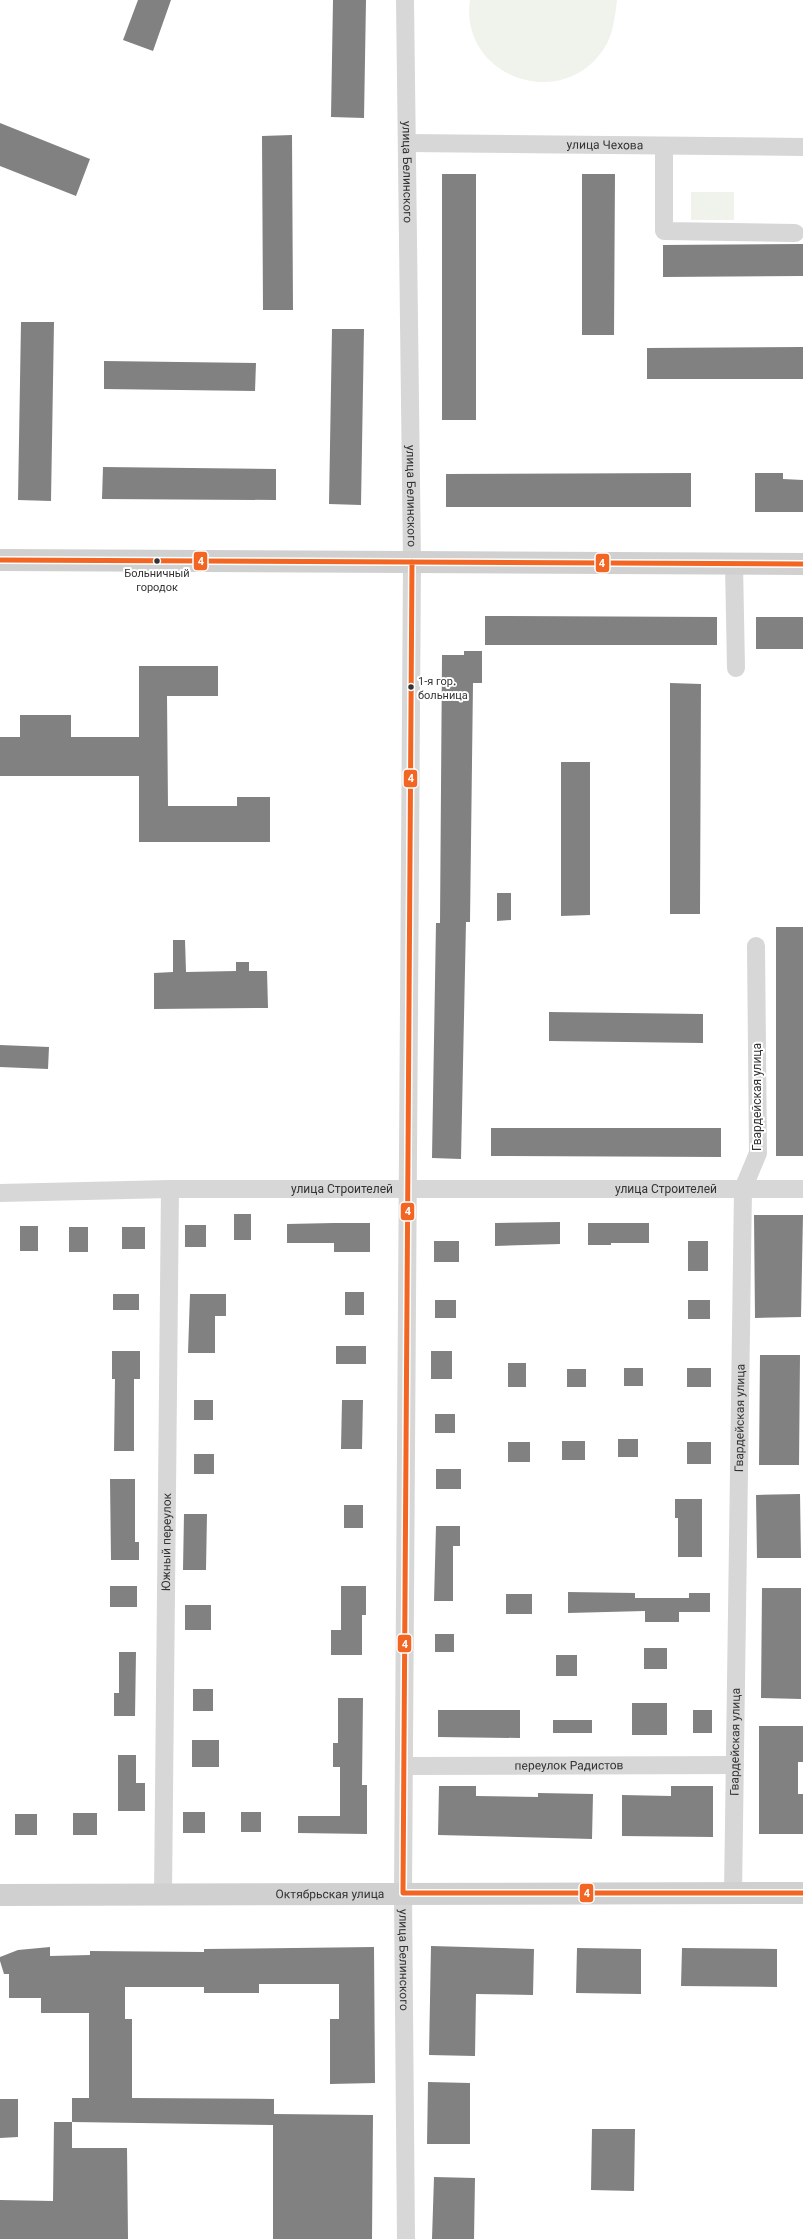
<svg xmlns="http://www.w3.org/2000/svg" width="803" height="2239" font-family="Roboto,sans-serif">
<style>
.green{fill:#f0f3ec}
.building{fill:#818181}
.lines{fill:none;stroke-linecap:round;stroke-linejoin:round}
.street{stroke:#d7d7d7;stroke-width:18}
.secondary{stroke:#d0d0d0;stroke-width:22}
.bus-1-casing{stroke:#fff;stroke-width:8}
.bus-1{stroke:#f26522;stroke-width:5}
.bus-dot{fill:#333;stroke:#fff;stroke-width:1.5}
.labels{text-anchor:middle;dominant-baseline:central;stroke-width:4;stroke-linejoin:round;paint-order:stroke}
.bus-label{font-size:11px;fill:#333;stroke:#fff}
.street-label{font-size:12px;fill:#333;stroke:#fff}
.line-badge{stroke:#fff;stroke-width:1.5}
.badge-label{font-size:11px;text-anchor:middle;font-weight:bold;fill:#fff}
</style>
<rect width="100%" height="100%" fill="#fff"/>
<path class="green" d="M 470,0 L 617,0 C 615,17 613,36 603,50 C 560,113 459,76 470,0 Z
M 691,192 L 734,192 L 734,220 L 691,220 Z"/>
<path class="building" d="M 138,0 L 171,0 L 153,51 L 123,40 Z
M 333,0 L 366,0 L 364,118 L 331,117 Z
M 0,123 L 90,159 L 76,196 L 0,166 Z
M 292,135 L 293,310 L 263,310 L 262,136 Z
M 442,174 L 476,174 L 476,420 L 442,420 Z
M 582,174 L 615,174 L 614,335 L 582,335 Z
M 803,244 L 803,276 L 663,277 L 663,245 Z
M 21,322 L 54,322 L 51,501 L 18,500 Z
M 332,329 L 364,329 L 361,505 L 329,504 Z
M 803,347 L 803,379 L 647,379 L 647,348 Z
M 104,361 L 256,363 L 255,391 L 104,389 Z
M 103,467 L 276,469 L 276,500 L 102,499 Z
M 691,473 L 691,507 L 446,507 L 446,474 Z
M 755,473 L 783,473 L 783,479 L 803,480 L 803,512 L 755,512 Z
M 485,616 L 717,617 L 717,645 L 485,645 Z
M 756,617 L 803,617 L 803,649 L 756,649 Z
M 464,651 L 482,651 L 482,683 L 473,683 L 470,922 L 466,922 L 461,1159 L 432,1158 L 436,923 L 440,923 L 442,655 L 464,655 Z
M 139,666 L 218,666 L 218,696 L 167,696 L 168,806 L 237,806 L 237,797 L 270,797 L 270,842 L 139,842 L 139,776 L 0,776 L 0,737 L 20,737 L 20,715 L 71,715 L 71,737 L 139,737 Z
M 670,683 L 701,684 L 700,914 L 670,914 Z
M 561,762 L 590,762 L 590,915 L 561,916 Z
M 497,893 L 511,893 L 511,920 L 497,921 Z
M 776,927 L 803,927 L 803,1156 L 776,1156 Z
M 173,940 L 185,940 L 186,972 L 236,971 L 236,962 L 249,962 L 249,971 L 267,971 L 268,1008 L 154,1009 L 154,973 L 173,972 Z
M 549,1012 L 703,1014 L 703,1043 L 549,1041 Z
M 0,1045 L 49,1047 L 48,1069 L 0,1067 Z
M 491,1128 L 721,1128 L 721,1157 L 491,1156 Z
M 234,1214 L 251,1214 L 251,1240 L 234,1240 Z
M 754,1215 L 803,1215 L 801,1317 L 755,1318 Z
M 560,1222 L 560,1244 L 495,1246 L 495,1223 Z
M 334,1223 L 370,1223 L 370,1252 L 334,1252 L 334,1243 L 287,1243 L 287,1224 Z
M 588,1223 L 649,1223 L 649,1243 L 611,1243 L 611,1245 L 588,1245 Z
M 185,1225 L 206,1225 L 206,1247 L 185,1247 Z
M 20,1226 L 38,1226 L 38,1251 L 20,1251 Z
M 69,1227 L 88,1227 L 88,1252 L 69,1252 Z
M 122,1227 L 145,1227 L 145,1249 L 122,1249 Z
M 434,1241 L 459,1241 L 459,1262 L 434,1262 Z
M 688,1241 L 708,1241 L 708,1271 L 688,1271 Z
M 345,1292 L 364,1292 L 364,1315 L 345,1315 Z
M 113,1294 L 139,1294 L 139,1310 L 113,1310 Z
M 190,1294 L 226,1294 L 226,1316 L 215,1316 L 215,1353 L 188,1353 Z
M 435,1300 L 456,1300 L 456,1318 L 435,1318 Z
M 688,1300 L 710,1300 L 710,1319 L 688,1319 Z
M 336,1346 L 366,1346 L 366,1364 L 336,1364 Z
M 112,1351 L 140,1351 L 140,1379 L 134,1379 L 134,1451 L 114,1451 L 115,1379 L 112,1379 Z
M 431,1351 L 452,1351 L 452,1379 L 431,1379 Z
M 760,1355 L 800,1355 L 799,1465 L 759,1465 Z
M 508,1363 L 526,1363 L 526,1387 L 508,1387 Z
M 624,1368 L 643,1368 L 643,1386 L 624,1386 Z
M 687,1368 L 711,1368 L 711,1387 L 687,1387 Z
M 567,1369 L 586,1369 L 586,1387 L 567,1387 Z
M 194,1400 L 213,1400 L 213,1420 L 194,1420 Z
M 342,1400 L 363,1400 L 362,1449 L 341,1449 Z
M 435,1414 L 455,1414 L 455,1433 L 435,1433 Z
M 618,1439 L 638,1439 L 638,1457 L 618,1457 Z
M 562,1441 L 585,1441 L 585,1460 L 562,1460 Z
M 508,1442 L 530,1442 L 530,1462 L 508,1462 Z
M 687,1442 L 711,1442 L 711,1464 L 687,1464 Z
M 194,1454 L 214,1454 L 214,1474 L 194,1474 Z
M 436,1469 L 461,1469 L 461,1489 L 436,1489 Z
M 110,1479 L 135,1479 L 135,1542 L 139,1542 L 139,1560 L 111,1560 Z
M 800,1494 L 801,1558 L 757,1558 L 756,1495 Z
M 675,1499 L 702,1499 L 702,1557 L 678,1557 L 678,1518 L 675,1518 Z
M 344,1505 L 363,1505 L 363,1528 L 344,1528 Z
M 184,1514 L 207,1514 L 206,1570 L 183,1570 Z
M 436,1526 L 460,1526 L 460,1546 L 453,1546 L 453,1601 L 434,1601 Z
M 110,1586 L 137,1586 L 137,1607 L 110,1607 Z
M 341,1586 L 366,1586 L 366,1615 L 362,1615 L 362,1655 L 331,1655 L 331,1630 L 341,1630 Z
M 762,1588 L 801,1588 L 801,1699 L 761,1698 Z
M 568,1592 L 635,1593 L 635,1598 L 689,1598 L 689,1593 L 710,1593 L 710,1612 L 679,1612 L 679,1622 L 645,1622 L 645,1611 L 568,1613 Z
M 506,1594 L 532,1594 L 532,1614 L 506,1614 Z
M 185,1605 L 211,1605 L 211,1630 L 185,1630 Z
M 435,1634 L 454,1634 L 454,1652 L 435,1652 Z
M 644,1648 L 667,1648 L 667,1669 L 644,1669 Z
M 119,1652 L 136,1652 L 135,1716 L 114,1716 L 114,1693 L 119,1693 Z
M 556,1655 L 577,1655 L 577,1676 L 556,1676 Z
M 193,1689 L 213,1689 L 213,1711 L 193,1711 Z
M 338,1698 L 363,1698 L 362,1785 L 367,1785 L 367,1834 L 298,1833 L 298,1816 L 340,1816 L 340,1767 L 333,1767 L 333,1743 L 338,1743 Z
M 632,1703 L 667,1703 L 667,1735 L 632,1735 Z
M 438,1710 L 520,1710 L 520,1738 L 438,1737 Z
M 693,1710 L 712,1710 L 712,1733 L 693,1733 Z
M 553,1720 L 592,1720 L 592,1733 L 553,1733 Z
M 759,1726 L 803,1726 L 803,1762 L 798,1762 L 798,1794 L 803,1794 L 803,1834 L 759,1834 Z
M 192,1740 L 219,1740 L 219,1767 L 192,1767 Z
M 118,1755 L 136,1755 L 136,1783 L 145,1783 L 145,1811 L 118,1811 Z
M 439,1786 L 476,1786 L 476,1796 L 538,1797 L 538,1793 L 593,1794 L 592,1839 L 438,1835 Z
M 671,1786 L 713,1786 L 713,1837 L 622,1836 L 622,1795 L 671,1796 Z
M 183,1812 L 205,1812 L 205,1833 L 183,1833 Z
M 241,1812 L 261,1812 L 261,1832 L 241,1832 Z
M 73,1813 L 97,1813 L 97,1835 L 73,1835 Z
M 15,1814 L 37,1814 L 37,1835 L 15,1835 Z
M 431,1946 L 534,1949 L 533,1995 L 476,1994 L 475,2056 L 429,2055 Z
M 50,1947 L 50,1956 L 90,1955 L 90,1951 L 204,1952 L 204,1949 L 374,1947 L 375,2083 L 330,2084 L 330,2019 L 339,2019 L 339,1984 L 259,1984 L 259,1993 L 204,1993 L 204,1987 L 125,1987 L 125,2019 L 132,2019 L 132,2098 L 274,2099 L 274,2114 L 373,2115 L 372,2239 L 273,2239 L 273,2125 L 72,2122 L 72,2098 L 89,2098 L 89,2013 L 41,2013 L 41,1998 L 9,1998 L 9,1974 L 4,1974 L 0,1961 L 0,1957 L 18,1950 Z
M 577,1948 L 641,1949 L 641,1994 L 576,1993 Z
M 682,1948 L 777,1949 L 777,1987 L 681,1986 Z
M 428,2082 L 470,2083 L 470,2144 L 427,2144 Z
M 0,2099 L 18,2099 L 18,2137 L 0,2138 Z
M 54,2122 L 72,2122 L 72,2148 L 127,2148 L 128,2239 L 0,2239 L 0,2200 L 53,2201 Z
M 592,2129 L 635,2129 L 634,2191 L 591,2190 Z
M 434,2177 L 475,2178 L 474,2239 L 432,2239 Z"/>
<g class="lines">
<g class="street">
<path id="s1" d="M 405,0 L 412,562 L 403,1893 L 406,2239"/>
<path id="s2" d="M 407,143 L 803,147"/>
<path d="M 664,146 L 664,231 L 795,233"/>
<path d="M 734,564 L 736,668"/>
<path id="s3" d="M 0,1193 L 170,1189 L 803,1189"/>
<path id="s4" d="M 404,1766 L 735,1765"/>
<path id="s5" d="M 733,1894 L 743,1189 L 758,1153 L 756,946"/>
<path id="s6" d="M 163,1895 L 170,1189"/>
</g>
<g class="secondary">
<path d="M 0,560 L 803,564"/>
<path id="s7" d="M 0,1895 L 803,1893"/>
</g>
<g class="bus-1-casing">
<path id="bus-1" d="M 0,560 L 803,564
M 412,562 L 403,1893 L 803,1893"/>
</g>
<use href="#bus-1" class="bus-1"/>
</g>
<g class="bus-dot">
<circle cx="157" cy="561" r="3.5"/>
<circle cx="411" cy="687" r="3.5"/>
</g>
<g class="labels">
<g class="bus-label">
<text x="157" y="573">Больничный<tspan x="157" dy="14">городок</tspan></text>
<text x="418" y="681" text-anchor="start">1-я гор.<tspan x="418" dy="14">больница</tspan></text>
</g>
<g class="street-label">
<text stroke="none"><textPath href="#s2" startOffset="198">улица Чехова</textPath></text>
<text stroke="none"><textPath href="#s1" startOffset="172">улица Белинского</textPath></text>
<text stroke="none"><textPath href="#s1" startOffset="496">улица Белинского</textPath></text>
<text transform="translate(757 1097) rotate(-90)">Гвардейская улица</text>
<text stroke="none"><textPath href="#s3" startOffset="666">улица Строителей</textPath></text>
<text stroke="none"><textPath href="#s3" startOffset="342">улица Строителей</textPath></text>
<text stroke="none"><textPath href="#s5" startOffset="476">Гвардейская улица</textPath></text>
<text stroke="none"><textPath href="#s6" startOffset="353">Южный переулок</textPath></text>
<text stroke="none"><textPath href="#s5" startOffset="152">Гвардейская улица</textPath></text>
<text stroke="none"><textPath href="#s4" startOffset="165">переулок Радистов</textPath></text>
<text stroke="none"><textPath href="#s7" startOffset="330">Октябрьская улица</textPath></text>
<text stroke="none"><textPath href="#s1" startOffset="1960">улица Белинского</textPath></text>
</g>
</g>
<g class="line-badge">
<rect x="193" y="551" width="15" height="20" rx="4" fill="#f26522"/>
<rect x="595" y="553" width="15" height="20" rx="4" fill="#f26522"/>
<rect x="403" y="769" width="15" height="19" rx="4" fill="#f26522"/>
<rect x="400" y="1202" width="15" height="19" rx="4" fill="#f26522"/>
<rect x="397" y="1634" width="15" height="19" rx="4" fill="#f26522"/>
<rect x="579" y="1883" width="15" height="20" rx="4" fill="#f26522"/>
</g>
<g class="badge-label">
<text x="201" y="565">4</text>
<text x="602" y="567">4</text>
<text x="411" y="782">4</text>
<text x="408" y="1215">4</text>
<text x="405" y="1648">4</text>
<text x="587" y="1897">4</text>
</g>
</svg>
